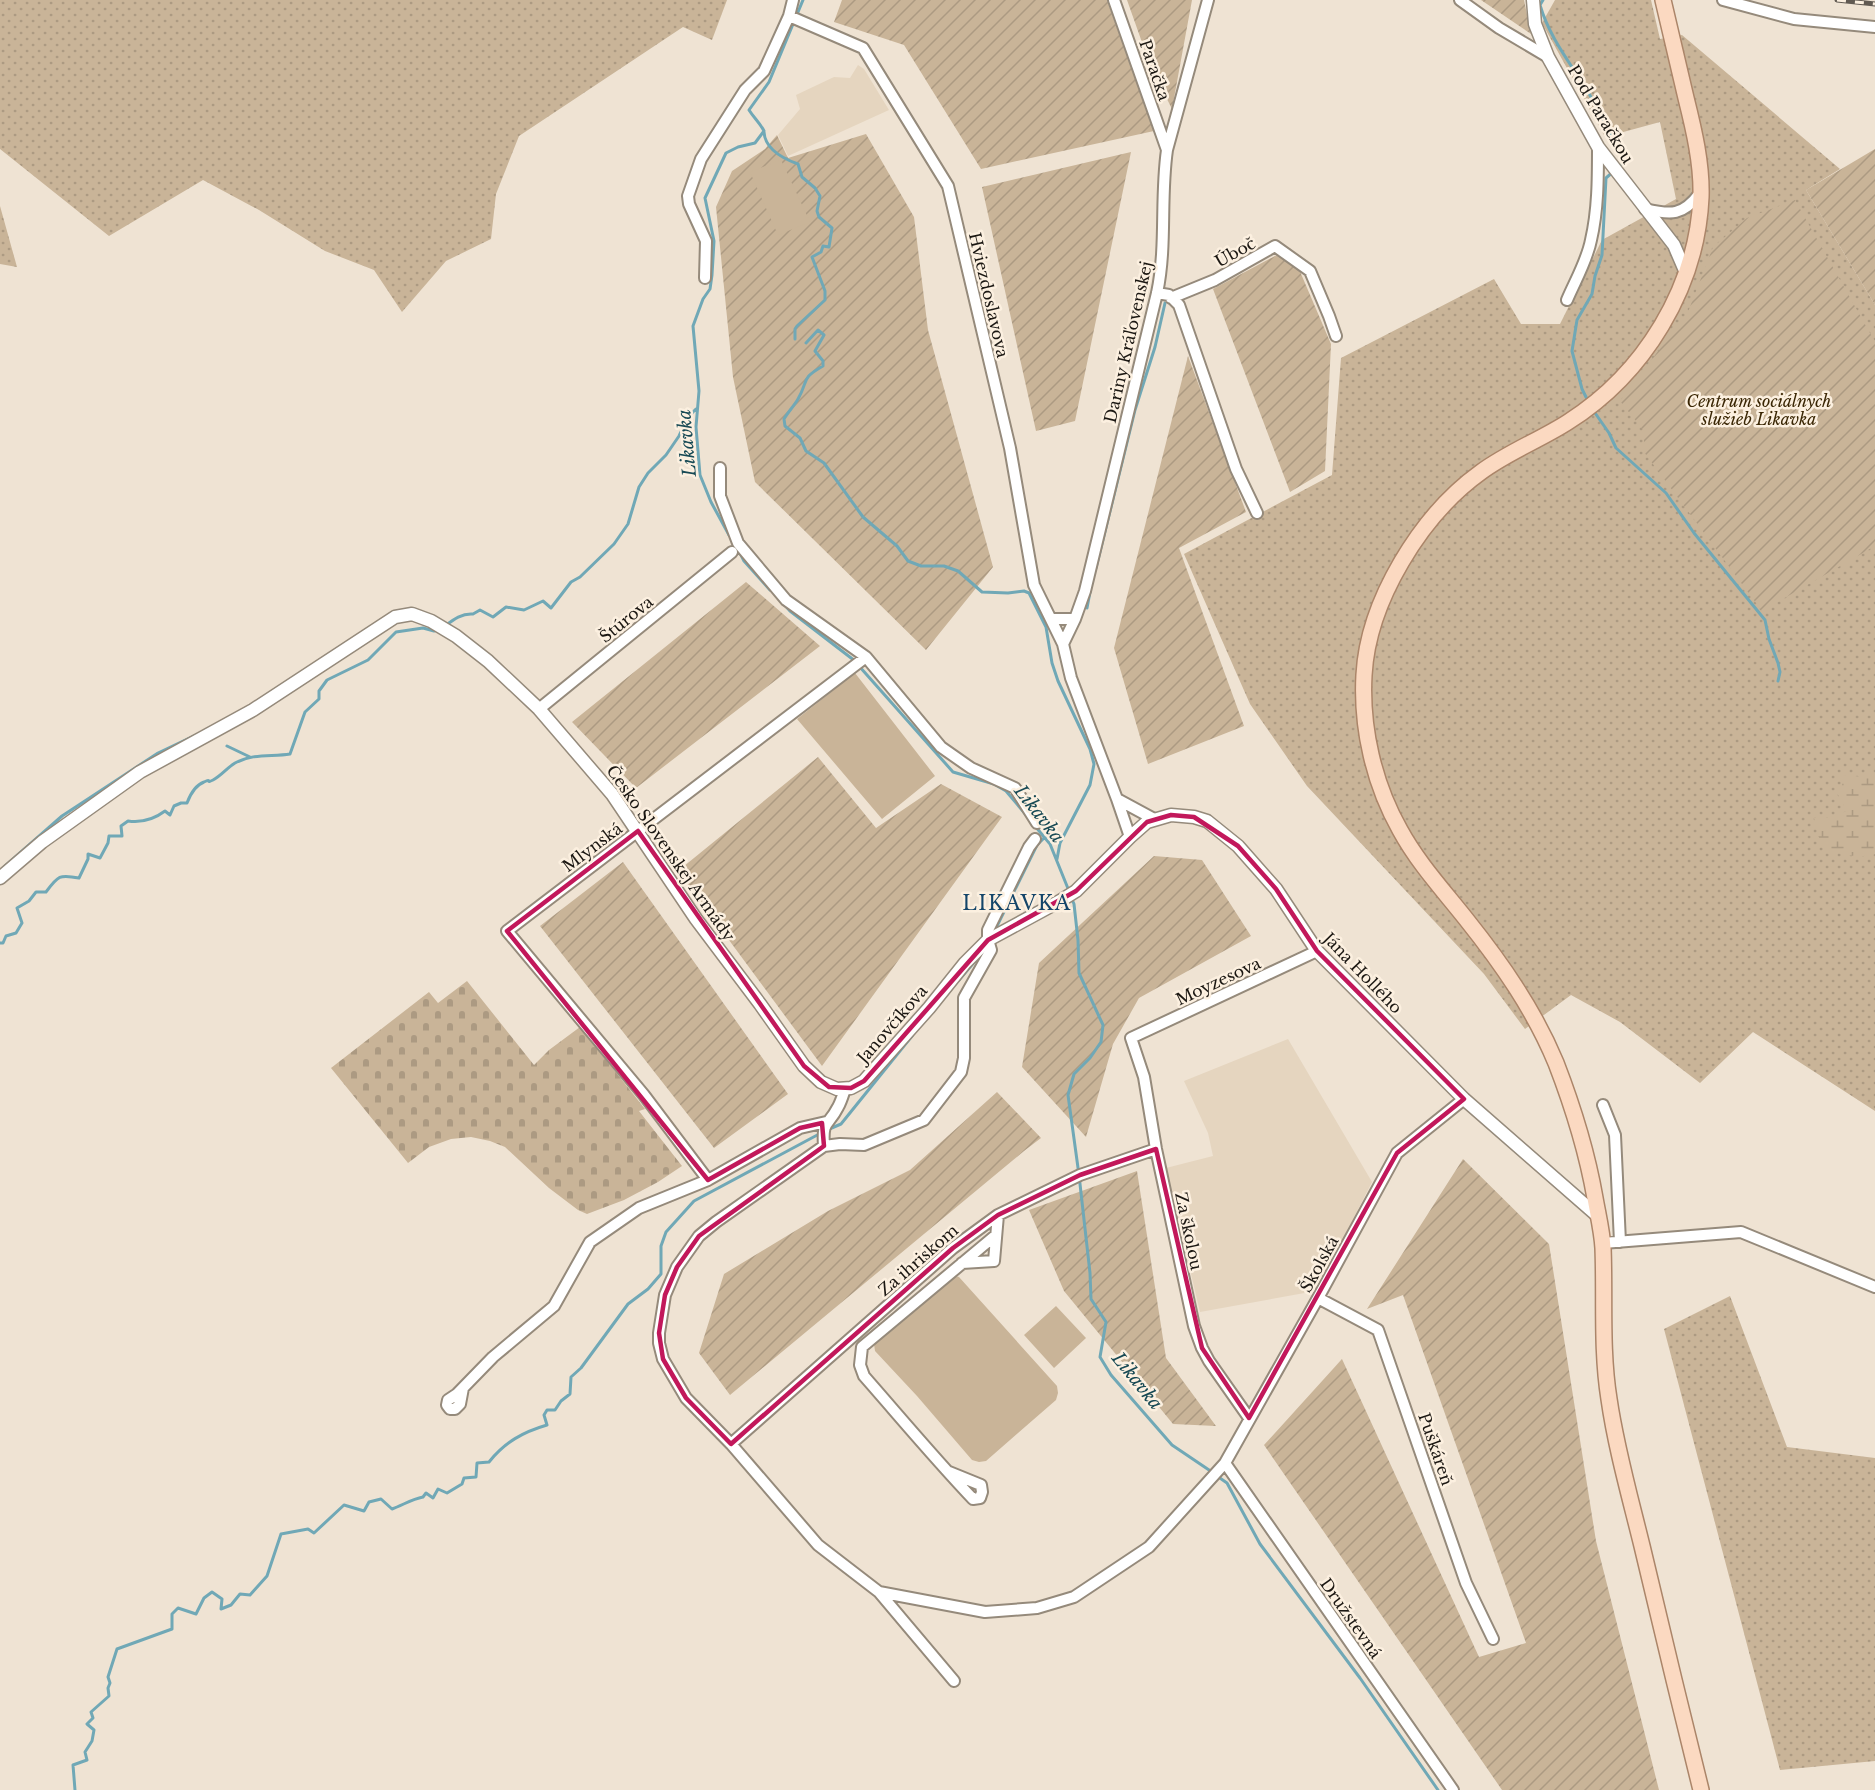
<svg xmlns="http://www.w3.org/2000/svg" width="1875" height="1790" font-family="'Libre Baskerville',serif">
<style>
.built{fill:#e5d5bf}
.grass{fill:url(#grass-dots)}
.wetland{fill:url(#wetland-marsh)}
.cemetery{fill:url(#cemetery-stones)}
.garden{fill:url(#garden-furrows)}
.pitch{fill:#c9b498}
.lines{fill:none;stroke-linecap:round;stroke-linejoin:round}
.stream{stroke:#70a8b6;stroke-width:3}
.minor-casing{stroke:#958a7b;stroke-width:14}
.tertiary-casing{stroke:#958a7b;stroke-width:15}
.primary-casing{stroke:#ab8569;stroke-width:18}
.minor{stroke:#fff;stroke-width:10}
.tertiary{stroke:#fff;stroke-width:12}
.primary{stroke:#fbd9c1;stroke-width:15}
.rail-casing{stroke:#615a52;stroke-width:5}
.rail{stroke:#fcf0e0;stroke-width:3;stroke-dasharray:9;stroke-linecap:butt}
.marked{fill:none;stroke:#c2185b;stroke-width:4.5;stroke-linejoin:round}
.labels{text-anchor:middle;dominant-baseline:central;stroke-width:5;stroke-linejoin:round;paint-order:stroke}
.street-label{font-size:16px;fill:#1b1712;stroke:#fcf0e0}
.park-label{font-size:16px;font-style:italic;fill:#3a2604;stroke:#fcf0e0}
.water-label{font-size:18px;font-style:italic;fill:#174954;stroke:#fcf0e0}
.quarter-label{font-size:20px;letter-spacing:1.5px;fill:#144569;stroke:#fcf0e0}
</style>
<defs>
<pattern id="grass-dots" width="8" height="8" patternUnits="userSpaceOnUse" patternTransform="scale(1.5)"><rect width="8" height="8" fill="#c9b498"/><path d="M2 2h.1M6 6h.1" fill="none" stroke="#ac9a82" stroke-width="1.8" stroke-linecap="round"/></pattern>
<pattern id="wetland-marsh" width="20" height="14" patternUnits="userSpaceOnUse" patternTransform="scale(1.5)"><rect width="20" height="14" fill="#c9b498"/><path d="M1 5h8M5 5V1M11 12h8M15 12V8" fill="none" stroke="#ac9a82"/></pattern>
<pattern id="cemetery-stones" width="16" height="16" patternUnits="userSpaceOnUse" patternTransform="scale(1.5)"><rect width="16" height="16" fill="#c9b498"/><path d="M2 7V4a2 2 0 0 1 4 0v3zM10 15v-3a2 2 0 0 1 4 0v3z" fill="#ac9a82"/></pattern>
<pattern id="garden-furrows" width="10" height="10" patternUnits="userSpaceOnUse" patternTransform="scale(1.5)"><rect width="10" height="10" fill="#c9b498"/><path d="M-1 1l2-2M0 10L10 0M9 11l2-2" fill="none" stroke="#ac9a82"/></pattern>
</defs>
<rect width="100%" height="100%" fill="#efe3d3"/>
<path class="built" d="M 858,65 L 864,69 L 889,110 L 788,156 L 778,135 L 800,109 L 796,95 L 834,77 L 850,78 Z
M 1288,1039 L 1372,1182 L 1325,1274 L 1310,1292 L 1200,1312 L 1166,1168 L 1213,1156 L 1208,1133 L 1184,1081 Z"/>
<path class="grass" d="M 0,0 L 727,0 L 712,40 L 683,27 L 519,136 L 496,194 L 491,239 L 446,261 L 402,312 L 374,270 L 325,251 L 259,210 L 203,180 L 109,236 L 0,149 Z
M 1555,0 L 1651,0 L 1660,39 L 1682,35 L 1840,169 L 1806,190 L 1875,305 L 1875,1111 L 1753,1032 L 1700,1083 L 1620,1022 L 1571,995 L 1525,1029 L 1484,974 L 1307,786 L 1250,704 L 1184,554 L 1332,475 L 1341,358 L 1494,279 L 1521,324 L 1560,324 L 1602,240 L 1676,199 L 1660,122 L 1605,137 L 1542,23 Z
M 0,206 L 17,267 L 0,264 Z
M 1730,1296 L 1787,1447 L 1875,1458 L 1875,1761 L 1780,1770 L 1664,1329 Z"/>
<path class="wetland" d="M 1873,771 L 1875,776 L 1875,854 C 1857,859 1840,854 1823,848 L 1818,835 L 1814,818 L 1828,818 L 1847,811 L 1837,793 L 1842,788 L 1843,775 L 1864,777 Z"/>
<path class="cemetery" d="M 467,981 L 534,1065 L 549,1050 L 580,1027 L 645,1109 L 639,1111 L 682,1166 L 658,1182 L 624,1200 L 587,1214 L 578,1210 L 549,1188 L 505,1147 L 490,1141 L 471,1137 L 451,1139 L 429,1147 L 408,1163 L 331,1068 L 429,992 L 438,1003 Z"/>
<path class="garden" d="M 842,0 L 1107,0 L 1154,131 L 981,169 L 904,45 L 834,22 Z
M 1127,0 L 1192,0 L 1172,109 L 1150,65 Z
M 1481,0 L 1524,0 L 1531,34 Z
M 866,134 L 914,217 L 928,330 L 993,567 L 926,650 L 755,482 L 733,377 L 716,207 L 732,171 L 765,149 L 777,135 L 788,158 Z
M 1875,149 L 1875,305 L 1806,190 Z
M 1131,152 L 1075,421 L 1036,431 L 982,187 Z
M 1795,200 L 1875,342 L 1875,546 L 1762,611 L 1644,452 L 1644,431 L 1620,401 L 1688,312 L 1713,247 L 1747,218 Z
M 1290,248 L 1331,344 L 1325,471 L 1290,492 L 1213,289 Z
M 1188,356 L 1246,512 L 1179,548 L 1244,726 L 1148,764 L 1114,648 Z
M 746,582 L 820,646 L 636,788 L 572,722 Z
M 818,757 L 876,828 L 941,784 L 1002,817 L 822,1066 L 678,871 Z
M 1154,856 L 1202,860 L 1251,936 L 1139,998 L 1113,1044 L 1086,1137 L 1022,1067 L 1039,963 Z
M 623,862 L 788,1094 L 714,1148 L 540,926 Z
M 997,1092 L 1041,1138 L 1024,1151 L 730,1395 L 699,1353 L 724,1274 L 828,1211 L 910,1170 Z
M 1463,1159 L 1549,1244 L 1596,1541 L 1659,1790 L 1502,1790 L 1264,1445 L 1342,1359 L 1479,1657 L 1526,1643 L 1403,1295 L 1367,1309 Z
M 1137,1171 L 1166,1358 L 1216,1426 L 1173,1424 L 1064,1291 L 1029,1210 Z"/>
<path class="pitch" d="M 781,160 L 810,222 L 778,235 L 750,172 Z
M 855,673 L 935,776 L 882,819 L 797,719 Z
M 953,1275 L 959,1277 L 1057,1386 L 1058,1393 L 1056,1400 L 986,1461 L 979,1462 L 972,1460 L 917,1396 L 875,1351 L 874,1344 L 876,1337 Z
M 1056,1306 L 1086,1338 L 1054,1368 L 1024,1335 Z"/>
<g class="lines">
<path class="stream" d="M 1543,0 L 1540,5 C 1549,36 1568,60 1585,87 C 1600,111 1612,137 1625,162 L 1619,167
M 764,132 C 765,149 784,159 798,164 L 802,177 L 815,188 L 820,196 L 817,211 L 819,217 L 832,228 L 829,247 L 823,246 L 821,252 L 812,257 L 825,291 L 825,300 L 797,326 L 795,329 L 795,339
M 806,343 L 818,330 L 824,335 L 815,351 L 823,361 L 823,366 C 800,379 809,380 798,399 C 794,406 788,412 784,419 L 785,426 L 800,438 L 806,451 L 824,463 L 863,517 L 897,546 L 908,561 L 921,566 L 944,566 L 958,571 L 982,592 L 1008,593 L 1024,591 L 1029,593 L 1046,627 L 1052,663 L 1058,681 L 1090,749 L 1094,764 L 1090,785 L 1060,843 L 1057,859
M 1588,401 L 1582,389 L 1572,351 L 1577,320 L 1592,294 L 1595,276 L 1602,255 L 1606,178 L 1614,171
M 1593,410 L 1609,433 L 1616,448 L 1666,493 L 1694,533 L 1765,620 L 1769,639 L 1778,663 L 1780,672 L 1778,681
M 729,535 L 711,502 L 700,475 L 696,427 L 699,391 L 693,326 L 703,299 L 710,289 L 712,275 L 714,241 L 705,198 L 726,153 L 738,147 L 755,143 L 764,131 C 760,123 754,118 749,110 L 769,82 L 803,0
M 739,551 L 744,561 L 770,590
M 1096,568 L 1135,410 L 1155,347 L 1165,303
M 783,603 L 790,611 L 855,661
M 1087,608 L 1090,592
M 445,626 C 453,620 462,613 473,614 L 480,610 L 493,617 L 506,607 L 524,610 L 543,601 L 551,608 L 571,582 L 580,577 L 614,544 L 628,524 L 639,487 L 648,473 L 666,455 L 679,436 L 688,417 L 696,409
M 859,666 L 953,772 L 994,784 L 1006,791 L 1027,816
M 227,746 L 250,757
M 1035,826 L 1050,844 L 1069,891
M 4,867 L 62,816 L 158,753 L 198,734
M 1071,897 L 1074,904 L 1078,940 L 1079,973 L 1103,1025 L 1101,1042 L 1090,1058 L 1074,1074 L 1068,1095 L 1079,1175 L 1090,1273 L 1091,1299 L 1106,1322 L 1100,1357 L 1111,1375 L 1172,1445 L 1212,1472
M 995,930 L 1037,845 L 1044,838
M 0,943 L 3,943 L 6,936 L 16,933 L 22,923 L 17,908 L 29,901 L 36,892 L 46,892 C 58,876 59,874 79,878 L 88,859 L 88,854 L 100,858 L 108,843 L 109,836 L 122,836 L 121,826 L 128,821 C 142,823 153,820 165,811 L 170,815 L 174,806 L 181,803 L 187,803 C 190,795 196,785 204,782 C 213,778 205,784 213,780 C 221,776 228,767 235,763 C 253,753 272,757 290,754 L 305,712 L 319,699 L 319,691 L 327,680 L 368,660 L 396,632 L 423,628 L 434,631 L 439,629
M 959,980 L 976,960
M 827,1130 L 841,1124 L 912,1036
M 1217,1476 L 1227,1483 L 1260,1544 L 1360,1678 L 1438,1790
M 75,1790 L 73,1765 L 87,1760 L 85,1752 L 92,1741 L 94,1730 L 87,1724 L 93,1718 L 91,1712 L 109,1696 L 108,1688 L 110,1683 L 108,1677 L 117,1649 L 172,1629 L 172,1614 L 178,1608 L 196,1614 L 204,1598 L 212,1592 L 222,1599 L 221,1609 L 231,1605 L 240,1594 L 250,1595 L 267,1576 L 281,1534 L 308,1529 L 314,1533 L 344,1505 L 364,1511 L 369,1502 L 381,1499 L 392,1509 C 403,1505 412,1499 423,1497 L 426,1493 L 433,1498 L 438,1489 L 447,1493 L 462,1484 L 464,1478 L 476,1477 L 477,1463 L 489,1462 C 505,1442 523,1432 547,1425 L 544,1415 L 547,1410 L 555,1410 L 561,1401 L 570,1394 L 571,1377 L 581,1368 L 628,1304 L 648,1289 L 661,1274 L 661,1246 L 666,1232 L 694,1201 L 821,1133"/>
<g class="minor-casing">
<path id="minor" d="M 1114,0 L 1167,150
M 1460,0 L 1499,28 L 1548,57
M 1723,0 L 1794,19 L 1875,27
M 789,16 L 863,48 L 948,186 L 1010,448 L 1034,585 L 1063,644 L 1071,678 L 1117,799 L 1154,819
M 1645,209 C 1671,215 1683,216 1700,193
M 705,278 L 706,241 L 689,204 L 688,196 L 701,159 L 745,90 L 764,71 L 789,16 L 793,0
M 1157,293 L 1169,295 L 1179,305 L 1236,469 L 1257,513
M 1171,298 L 1215,280 L 1275,246 L 1310,271 L 1329,316 L 1336,336
M 1567,300 C 1575,281 1587,261 1591,240 C 1598,210 1598,178 1598,147
M 720,468 L 720,496 L 738,543 L 786,600 L 866,657 L 507,931 L 644,1095 L 708,1180 L 800,1128 L 826,1122
M 1051,619 L 1075,619
M 1063,644 L 1075,619 L 1085,591 L 1157,293 C 1167,246 1160,198 1167,150 L 1208,0
M 866,657 L 941,747 L 971,768 L 1015,788 L 1037,823
M 539,709 L 732,552
M 1117,799 L 1130,837
M 845,1089 C 843,1095 841,1102 838,1107 C 828,1127 822,1119 824,1146 L 716,1222 L 699,1236 L 677,1267 L 665,1295 L 659,1333 L 659,1343 L 663,1359 L 686,1398 L 731,1444 L 818,1545 L 879,1592 L 954,1681
M 1603,1105 L 1615,1135 L 1620,1242
M 824,1146 L 840,1144 L 864,1145 L 924,1120 L 961,1072 L 964,1058 L 964,998 L 991,950 L 988,940 L 988,930 L 1029,847 L 1035,839
M 1603,1243 L 1741,1232 L 1875,1287
M 962,1263 L 994,1261 L 998,1215
M 1318,1298 L 1378,1330 L 1466,1583 L 1493,1639
M 463,1388 L 460,1404 L 455,1409 L 450,1409 L 447,1405 L 448,1400 L 457,1394 L 493,1357 L 554,1306 L 590,1242 L 639,1208 L 708,1180
M 1249,1418 L 1209,1361 L 1202,1348 L 1194,1326 L 1156,1149 L 1144,1077 L 1131,1038 L 1317,951
M 731,1444 L 953,1248 L 998,1215 L 1080,1175 L 1156,1149
M 1225,1463 L 1453,1790
M 949,1472 L 981,1485 L 982,1492 L 980,1498 L 973,1499 C 935,1459 900,1417 864,1376 L 860,1365 L 862,1347 L 996,1235
M 879,1592 L 985,1612 L 1037,1608 L 1074,1597 L 1149,1547 L 1225,1463 L 1318,1298 L 1397,1153 L 1464,1099"/>
</g>
<g class="tertiary-casing">
<path id="tertiary" d="M 1533,0 L 1535,24 L 1548,57 L 1598,147 L 1674,245 L 1686,273
M 0,878 L 42,842 L 140,772 L 253,710 L 395,617 L 412,614 L 431,621 L 456,636 L 488,661 L 539,709 L 612,794 L 696,919 L 760,1004 L 804,1066 L 821,1082 L 837,1089 L 851,1088 L 864,1081 L 929,1008 L 965,963 L 988,940 L 1060,901 L 1076,891 L 1130,837 L 1147,822 L 1171,815 L 1194,817 L 1207,821 L 1238,846 L 1276,889 L 1317,951 L 1464,1099 L 1599,1217"/>
</g>
<g class="primary-casing">
<path id="primary" d="M 1663,0 C 1671,33 1678,65 1686,98 C 1694,130 1702,164 1701,197 C 1697,288 1644,374 1568,422 C 1540,440 1508,452 1481,472 C 1421,515 1368,601 1364,675 C 1361,728 1374,784 1400,830 C 1418,863 1443,890 1466,919 C 1502,964 1534,1010 1556,1063 C 1573,1107 1587,1152 1595,1198 C 1598,1215 1602,1231 1603,1248 C 1605,1298 1601,1349 1609,1399 C 1616,1448 1630,1497 1642,1546 C 1661,1627 1681,1709 1701,1790"/>
</g>
<use href="#minor" class="minor"/>
<use href="#tertiary" class="tertiary"/>
<use href="#primary" class="primary"/>
<g class="rail-casing">
<path id="rail" d="M 1837,0 L 1875,4"/>
</g>
<use href="#rail" class="rail"/>
</g>
<path class="marked" d="M 1171,815 L 1194,817 L 1238,846 L 1276,889 L 1317,951 L 1464,1099 L 1397,1153 L 1249,1418 L 1202,1348 L 1156,1149 L 1080,1175 L 998,1215 L 953,1248 L 731,1444 L 686,1398 L 663,1359 L 659,1333 L 665,1295 L 677,1267 L 699,1236 L 824,1146 L 822,1123 L 800,1128 L 708,1180 L 507,931 L 638,831 L 804,1066 L 829,1087 L 851,1088 L 864,1081 L 988,940 L 1076,891 L 1147,822 Z"/>
<g class="labels">
<g class="street-label">
<text transform="translate(1155 70) rotate(71)">Paračka</text>
<text transform="translate(1601 114) rotate(59)">Pod Paračkou</text>
<text transform="translate(1235 252) rotate(-29)">Úboč</text>
<text transform="translate(989 295) rotate(77)">Hviezdoslavova</text>
<text transform="translate(1128 342) rotate(-77)">Dariny Kráľovenskej</text>
<text transform="translate(626 619) rotate(-39)">Štúrova</text>
<text transform="translate(592 847) rotate(-37)">Mlynská</text>
<text transform="translate(671 853) rotate(55)">Česko Slovenskej Armády</text>
<text transform="translate(1363 973) rotate(46)">Jána Hollého</text>
<text transform="translate(1218 981) rotate(-25)">Moyzesova</text>
<text transform="translate(892 1024) rotate(-49)">Janovčíkova</text>
<text transform="translate(1189 1231) rotate(78)">Za školou</text>
<text transform="translate(918 1260) rotate(-41)">Za ihriskom</text>
<text transform="translate(1319 1264) rotate(-61)">Školská</text>
<text transform="translate(1436 1449) rotate(71)">Puškáreň</text>
<text transform="translate(1351 1618) rotate(55)">Družstevná</text>
</g>
<g class="park-label">
<text x="1759" y="401">Centrum sociálnych<tspan x="1759" dy="18">služieb Likavka</tspan></text>
</g>
<g class="water-label">
<text transform="translate(687 443) rotate(-95)">Likavka</text>
<text transform="translate(1039 814) rotate(52)">Likavka</text>
<text transform="translate(1137 1381) rotate(51)">Likavka</text>
</g>
<g class="quarter-label">
<text x="1017" y="903">LIKAVKA</text>
</g>
</g>
</svg>
